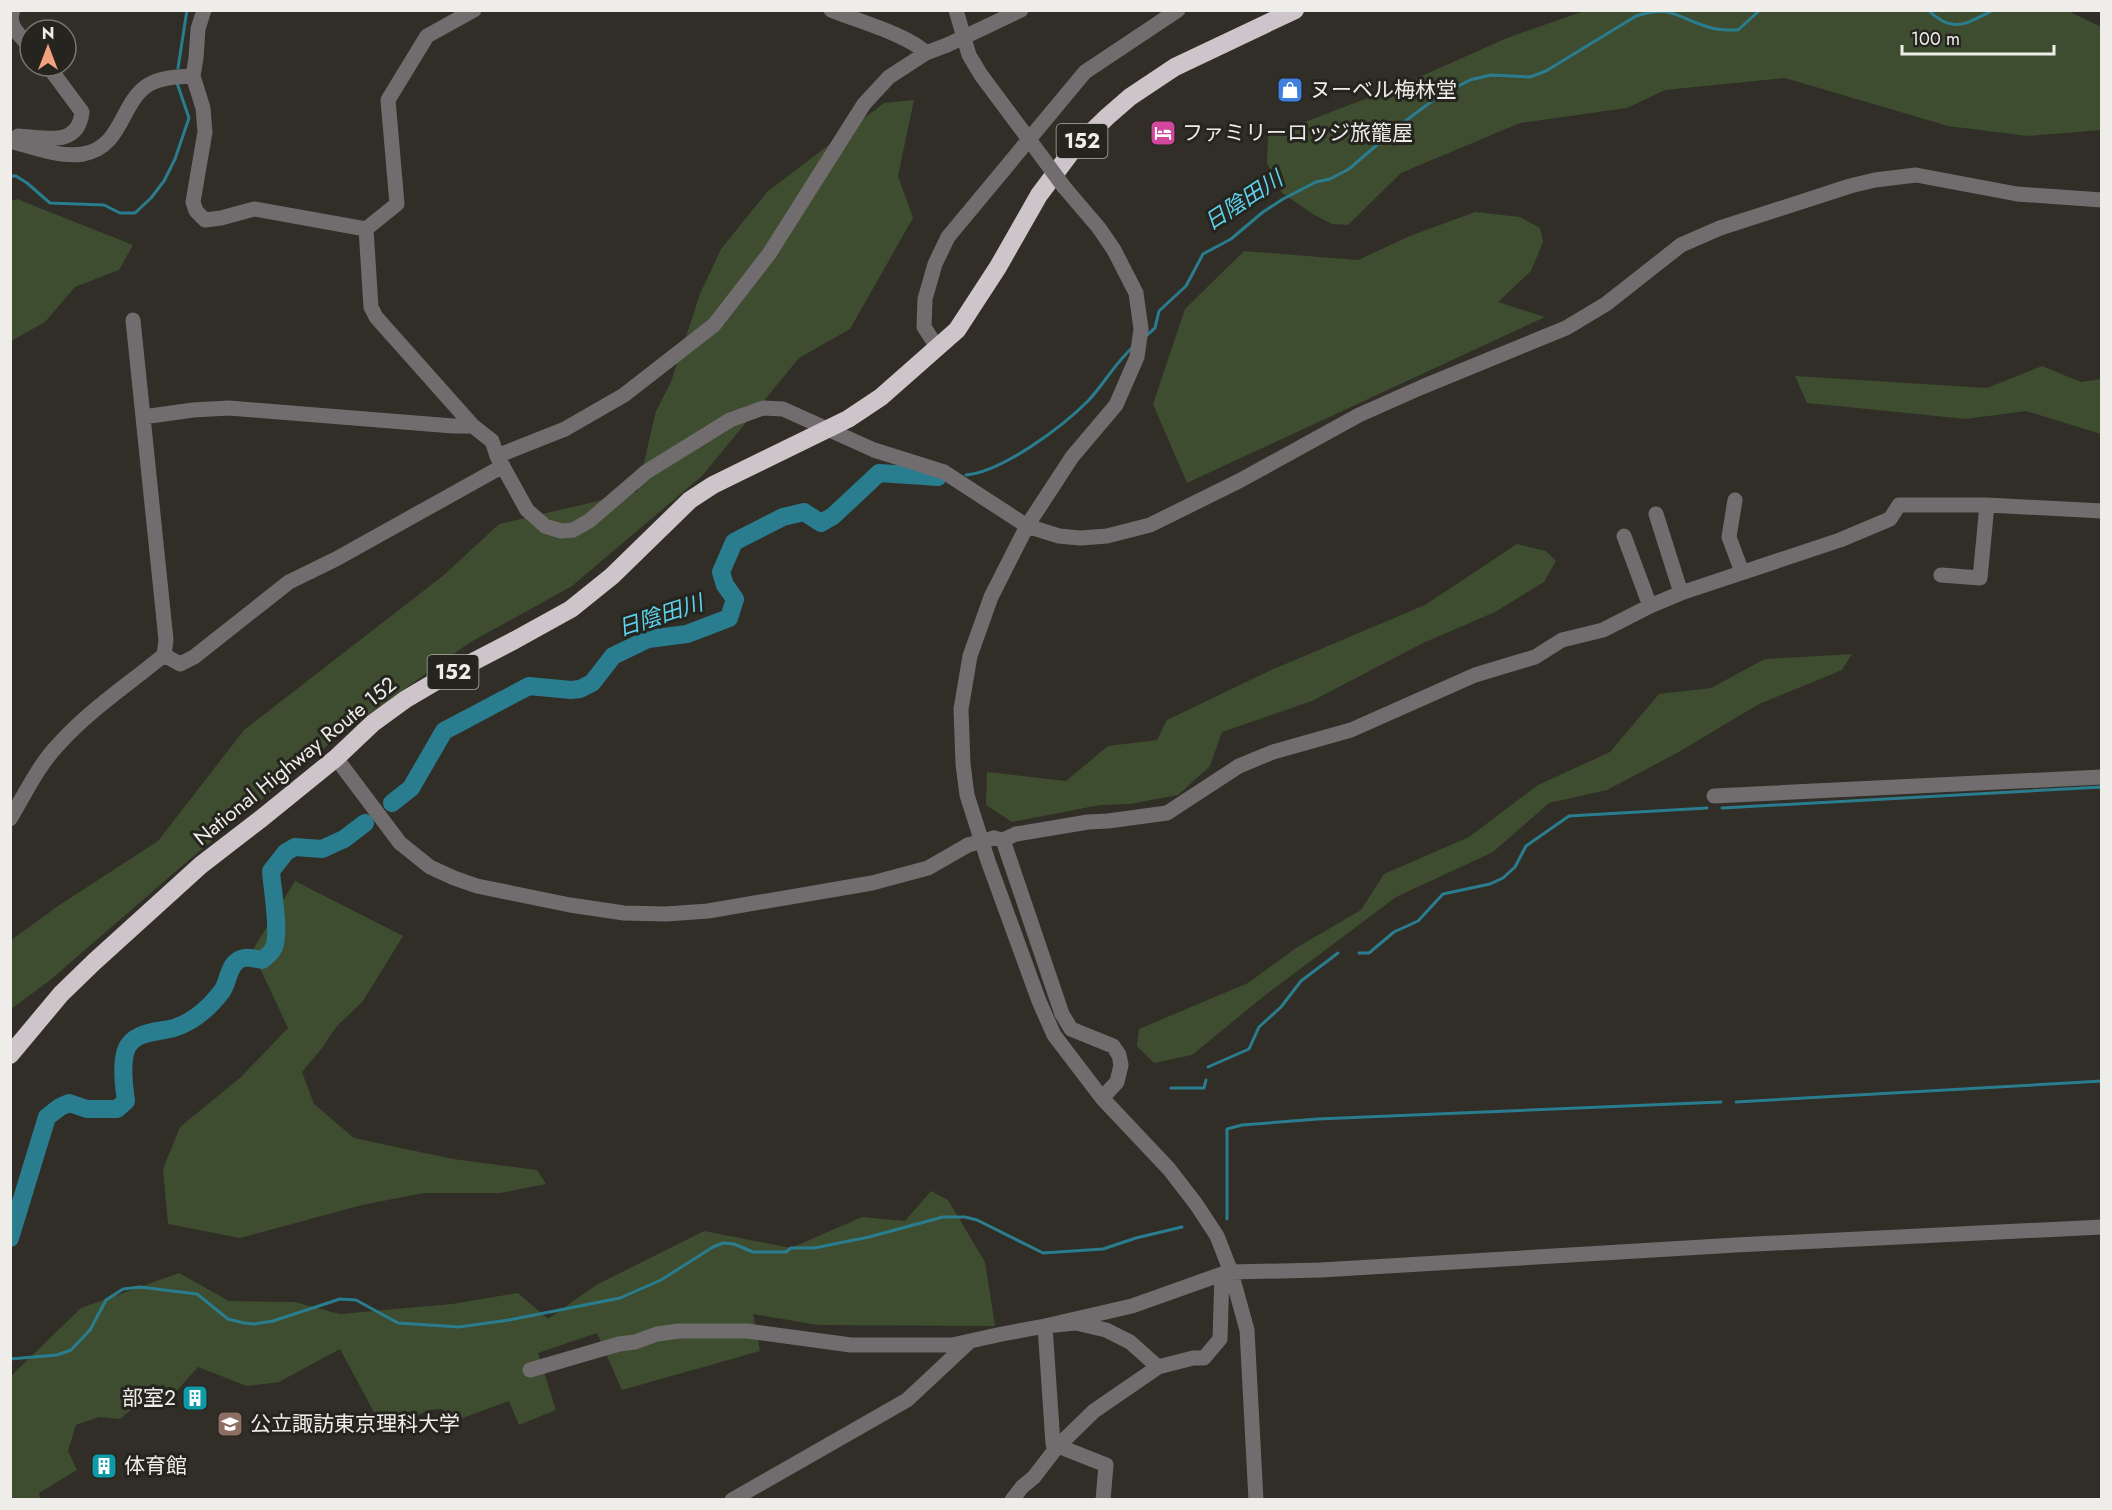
<svg xmlns="http://www.w3.org/2000/svg" width="2112" height="1510" font-family="Jost,'Noto Sans JP',sans-serif">
<style>
.green{fill:#3e4d2f}
.lines{fill:none;stroke-linecap:round;stroke-linejoin:round}
.stream{stroke:#2a7d8f;stroke-width:3}
.river{stroke:#2a7d8f;stroke-width:18}
.minor{stroke:#716d6f;stroke-width:15}
.highway{stroke:#cdc5ca;stroke-width:18}
.minor-bridge{stroke:#716d6f;stroke-width:15}
.labels{text-anchor:middle;dominant-baseline:central;stroke-width:6;stroke-linejoin:round;paint-order:stroke}
.shield{fill:#26241e;stroke:#b2b1ac;stroke-width:1.5}
.shield-label{font-size:20px;font-weight:bold;fill:#eeede9}
.poi-label{font-size:21px;fill:#eeede9;stroke:#26241e;text-anchor:start}
.street-label{font-size:21px;fill:#eeede9;stroke:#26241e}
.water-label{font-size:22px;font-style:italic;fill:#5bd3ed;stroke:#26241e}
</style>
<rect width="100%" height="100%" fill="#302e27"/>
<path class="green" d="M 2066,10 L 2101,27 L 2101,130 L 2028,136 L 1948,126 L 1785,78 L 1665,90 L 1627,108 L 1520,123 L 1401,173 L 1348,225 L 1332,224 L 1313,214 L 1282,193 L 1267,163 L 1268,136 L 1399,86 L 1507,38 L 1584,11 Z
M 914,100 L 898,176 L 913,218 L 850,329 L 799,358 L 702,476 L 572,586 L 469,643 L 341,734 L 190,859 L 49,981 L 11,1009 L 10,941 L 58,906 L 158,841 L 244,730 L 444,575 L 499,524 L 637,492 L 656,411 L 671,382 L 700,294 L 721,249 L 767,192 L 884,103 Z
M 17,199 L 133,245 L 119,270 L 75,287 L 45,322 L 11,341 L 10,201 Z
M 1475,212 L 1520,217 L 1540,228 L 1543,242 L 1531,271 L 1498,302 L 1545,317 L 1187,483 L 1153,404 L 1185,309 L 1244,251 L 1358,260 L 1410,236 Z
M 2042,366 L 2081,382 L 2101,379 L 2101,434 L 2026,411 L 1966,419 L 1807,403 L 1795,376 L 1987,388 Z
M 1517,544 L 1546,551 L 1556,561 L 1544,582 L 1495,612 L 1423,643 L 1312,701 L 1222,732 L 1210,766 L 1178,795 L 1130,804 L 1100,805 L 1012,822 L 986,805 L 987,772 L 1066,781 L 1108,746 L 1157,740 L 1167,720 L 1269,671 L 1425,605 Z
M 1852,654 L 1842,670 L 1759,704 L 1677,753 L 1607,790 L 1549,803 L 1493,852 L 1396,897 L 1264,996 L 1192,1055 L 1154,1063 L 1137,1046 L 1139,1029 L 1248,983 L 1296,948 L 1361,910 L 1384,874 L 1469,837 L 1538,785 L 1610,752 L 1659,694 L 1711,688 L 1765,659 Z
M 295,881 L 403,936 L 363,1001 L 336,1027 L 322,1048 L 302,1072 L 314,1104 L 354,1138 L 453,1159 L 537,1170 L 546,1184 L 500,1193 L 424,1193 L 362,1205 L 240,1238 L 168,1224 L 163,1169 L 180,1127 L 241,1077 L 288,1028 L 252,951 Z
M 931,1191 L 948,1200 L 985,1262 L 995,1326 L 818,1325 L 753,1314 L 760,1351 L 622,1390 L 597,1333 L 538,1353 L 556,1410 L 519,1425 L 509,1401 L 449,1423 L 447,1416 L 442,1409 L 429,1410 L 384,1431 L 340,1349 L 279,1382 L 247,1386 L 198,1367 L 172,1396 L 163,1384 L 120,1419 L 99,1417 L 76,1425 L 68,1451 L 77,1470 L 39,1493 L 41,1499 L 11,1500 L 11,1376 L 81,1308 L 179,1273 L 229,1301 L 295,1302 L 340,1314 L 452,1304 L 518,1293 L 548,1319 L 596,1285 L 704,1231 L 791,1248 L 862,1217 L 905,1221 Z"/>
<g class="lines">
<path class="stream" d="M 1928,10 C 1954,35 1966,23 1994,10
M 2018,10 L 2031,10
M 178,68 L 187,10
M 10,176 L 16,176 L 27,183 L 50,203 L 104,205 L 120,213 L 135,213 L 151,198 L 164,181 L 175,159 L 189,118 L 177,83
M 1147,335 L 1155,328 L 1159,311 L 1186,286 L 1203,254 L 1231,239 L 1263,212 L 1283,199 L 1316,182 L 1330,179 L 1349,169 L 1400,125 L 1436,98 L 1470,80 L 1491,75 L 1530,77 L 1546,71 L 1636,16 C 1671,5 1674,16 1705,26 C 1715,30 1726,30 1738,30 L 1760,10
M 966,475 C 1002,472 1062,427 1088,401 C 1104,384 1115,363 1133,347
M 1722,808 L 2102,787
M 1359,953 L 1369,953 L 1394,932 L 1418,921 L 1443,894 L 1490,884 L 1503,878 L 1515,867 L 1526,846 L 1569,816 L 1707,808
M 1208,1067 L 1249,1049 L 1259,1027 L 1281,1007 L 1301,981 L 1338,953
M 1171,1088 L 1204,1088 L 1206,1080
M 1736,1102 L 2102,1081
M 1227,1219 L 1227,1129 L 1242,1125 L 1318,1119 L 1721,1102
M 10,1359 L 57,1355 L 71,1350 L 90,1330 L 106,1300 L 123,1289 L 140,1287 L 197,1294 L 228,1319 L 244,1323 L 254,1324 L 273,1321 L 340,1299 L 356,1300 L 398,1323 L 459,1327 L 509,1320 L 620,1298 L 661,1280 L 713,1247 L 723,1243 L 734,1244 L 753,1252 L 786,1252 L 791,1248 L 814,1248 L 869,1237 L 943,1217 L 965,1217 L 977,1220 L 1043,1253 L 1103,1249 L 1136,1238 L 1182,1227"/>
<path class="river" d="M 392,803 L 411,788 L 444,731 L 529,686 L 571,690 L 580,689 L 592,683 L 613,656 L 648,639 L 687,634 L 729,618 L 735,599 L 725,585 L 721,572 L 734,542 L 783,517 L 804,512 L 821,523 L 833,516 L 879,473 L 938,477
M 10,1238 L 47,1117 L 60,1107 L 69,1103 L 87,1109 L 117,1109 L 126,1101 C 124,1087 121,1065 126,1050 C 133,1031 159,1032 174,1028 C 193,1022 210,1007 222,991 C 229,982 228,961 244,958 C 249,957 257,959 262,960 C 266,957 271,953 273,949 C 281,936 272,888 271,871 L 286,852 L 295,847 L 322,849 L 344,839 L 365,823"/>
<path class="minor" d="M 13,10 C 6,25 21,36 30,47
M 204,10 L 198,29 L 196,58 L 193,76 L 203,108 L 205,132 L 193,202 L 196,211 L 205,220 L 221,218 L 254,209 L 366,229 L 371,307 L 376,317 L 473,426
M 831,10 C 855,20 909,35 926,53
M 956,10 L 969,55 L 981,75 L 1042,157
M 977,31 L 1021,10
M 18,136 C 45,137 78,148 82,112 L 48,66
M 10,141 C 33,147 60,158 83,154 C 123,147 120,103 148,85 C 161,77 178,77 193,76
M 1064,187 L 1099,228 L 1114,250 L 1136,293 L 1141,329 L 1137,357 L 1116,405 L 1072,457 L 1027,526 L 991,597 L 970,656 L 961,709 L 963,764 L 967,795 L 988,861 L 1039,1001 L 1054,1035 L 1102,1098 L 1169,1169 L 1196,1204 L 1217,1236 L 1231,1272 L 1247,1330 L 1256,1500
M 366,229 L 397,204 L 388,100 L 427,36 L 474,10
M 937,347 L 924,327 L 925,299 L 935,264 L 948,237 L 1085,72 L 1178,10
M 143,417 L 193,410 L 229,408 L 453,426 L 473,426 L 492,441 L 497,456 L 527,510 L 545,526 L 561,531 L 573,530 L 589,521 L 646,472 L 730,420 L 763,408 L 783,409 L 874,450 L 944,472 L 1027,526 L 1059,536 L 1080,538 L 1107,536 L 1150,525 L 1239,481 L 1359,415 L 1422,387 L 1566,328 L 1606,304 L 1681,245 L 1720,228 L 1850,186 L 1875,180 L 1916,175 L 2017,194 L 2102,200
M 497,456 L 565,429 L 624,395 L 714,325 L 769,254 L 864,104 L 889,77 L 926,53 L 947,45
M 1735,500 L 1729,537 L 1742,572
M 1656,514 L 1681,593
M 1624,536 L 1650,606
M 1941,575 L 1980,578 L 1987,505
M 164,655 L 180,664 L 194,657 L 289,582 L 336,559 L 503,466
M 336,758 L 400,843 L 430,867 L 454,878 L 477,886 L 570,905 L 624,913 L 666,914 L 708,911 L 872,883 L 928,868 L 968,845
M 1714,796 L 2102,777
M 10,819 C 25,794 38,766 58,745 C 88,711 129,684 164,655 L 166,640 L 133,320
M 994,838 L 1003,840 L 1016,834 L 1088,822 L 1108,821 L 1167,813 L 1239,766 L 1273,752 L 1351,730 L 1475,675 L 1535,657 L 1562,640 L 1603,630 L 1650,606 L 1681,593 L 1840,540 L 1890,519 L 1899,505 L 1987,505 L 2102,511
M 1003,840 L 1062,1014 L 1071,1029 L 1113,1046 L 1119,1055 L 1121,1065 L 1117,1082 L 1102,1098
M 530,1370 L 619,1344 L 635,1342 L 657,1334 L 679,1331 L 747,1331 L 851,1345 L 952,1345 L 1002,1334 L 1045,1326 L 1076,1323 L 1106,1330 L 1130,1342 L 1158,1367
M 732,1500 L 907,1400 L 968,1343
M 1012,1500 L 1022,1487 L 1034,1477 L 1057,1447 L 1094,1411 L 1158,1367 L 1193,1358 L 1204,1358 L 1220,1339 L 1222,1274 L 1231,1272 L 1321,1270 L 1736,1245 L 2102,1227
M 1103,1500 L 1106,1465 L 1053,1444 L 1045,1326 L 1132,1306 L 1222,1274"/>
<path class="highway" d="M 10,1055 L 61,994 L 94,962 L 201,865 L 262,818 L 336,758 L 373,723 L 406,699 L 440,679 L 515,640 L 571,609 L 612,576 L 690,500 L 713,485 L 848,419 L 881,397 L 957,330 L 998,267 L 1039,195 L 1072,151 L 1107,117 L 1130,97 L 1175,67 L 1295,10"/>
<path class="minor-bridge" d="M 947,45 L 977,31
M 1042,157 L 1064,187
M 968,845 L 994,838"/>
</g>
<defs>
<g id="shop-square" transform="scale(1.35)"><rect x="-9" y="-9" width="18" height="18" rx="4" fill="#3f7fe0" stroke="#26241e"/><path d="M-5-2.5h2.3a2.7 3.5 0 0 1 5.4 0H5L5.5 6h-11ZM-1.5-2.5h3a1.5 2.3 0 0 0-3 0Z" fill="#fff"/></g>
<g id="hotel-square" transform="scale(1.35)"><rect x="-9" y="-9" width="18" height="18" rx="4" fill="#d1479c" stroke="#26241e"/><path d="M-6-4.5h1.5V1H6V5H4.5V3h-9V5H-6ZM-4 0a1.8 1.8 0 1 1 3.6 0ZM.5 0V-2.5h3Q6-2.5 6 0Z" fill="#fff"/></g>
<g id="building-square" transform="scale(1.35)"><rect x="-9" y="-9" width="18" height="18" rx="4" fill="#0f9aa8" stroke="#26241e"/><path d="M-4-6H4V6H1V3H-1V6H-4ZM-2.5-4.3h1.7v1.8h-1.7ZM.8-4.3h1.7v1.8H.8ZM-2.5-1h1.7V.8h-1.7ZM.8-1h1.7V.8H.8Z" fill="#fff"/></g>
<g id="university-square" transform="scale(1.35)"><rect x="-9" y="-9" width="18" height="18" rx="4" fill="#8d6e63" stroke="#26241e"/><path d="M0-5L7-2L0 1L-7-2ZM-4 1L0 2.5L4 1V4Q0 6-4 4Z" fill="#fff"/></g>
</defs>
<g fill-rule="evenodd">
<use href="#shop-square" x="1290" y="90"/>
<use href="#hotel-square" x="1163" y="133"/>
<use href="#building-square" x="195" y="1398"/>
<use href="#university-square" x="230" y="1424"/>
<use href="#building-square" x="104" y="1466"/>
</g>
<g class="labels">
<g class="shield">
<rect x="1056.5" y="124" width="51" height="34" rx="4.5"/>
<rect x="427.5" y="655" width="51" height="34" rx="4.5"/>
</g>
<g class="shield-label">
<text x="1082" y="141">152</text>
<text x="453" y="672">152</text>
</g>
<g class="poi-label">
<text x="1310" y="90">ヌーベル梅林堂</text>
<text x="1182" y="133">ファミリーロッジ旅籠屋</text>
<text x="176" y="1398" text-anchor="end">部室2</text>
<text x="250" y="1424">公立諏訪東京理科大学</text>
<text x="124" y="1466">体育館</text>
</g>
<g class="street-label">
<text transform="translate(295 761) rotate(-39)">National Highway Route 152</text>
</g>
<g class="water-label">
<text transform="translate(1243 200) rotate(-33)">日陰田川</text>
<text transform="translate(660 615) rotate(-18)">日陰田川</text>
</g>
</g>
<rect width="2112" height="1510" fill="none" stroke="#eeede9" stroke-width="24"/>
<g transform="translate(48 48)"><circle r="28" fill="#26241e" stroke="#76746f" stroke-width="1.5"/>
<path d="M0-4.5L10 22L0 15L-10 22Z" fill="#f1a17e"/>
<text y="-9" font-size="16" font-weight="bold" text-anchor="middle" fill="#eeede9">N</text>
</g>
<path d="M1902 45v9h152v-9" fill="none" stroke="#eeede9" stroke-width="3"/>
<text x="1911" y="45" font-size="18" fill="#eeede9" stroke="#26241e" stroke-width="4.5" paint-order="stroke">100 m</text>
</svg>
